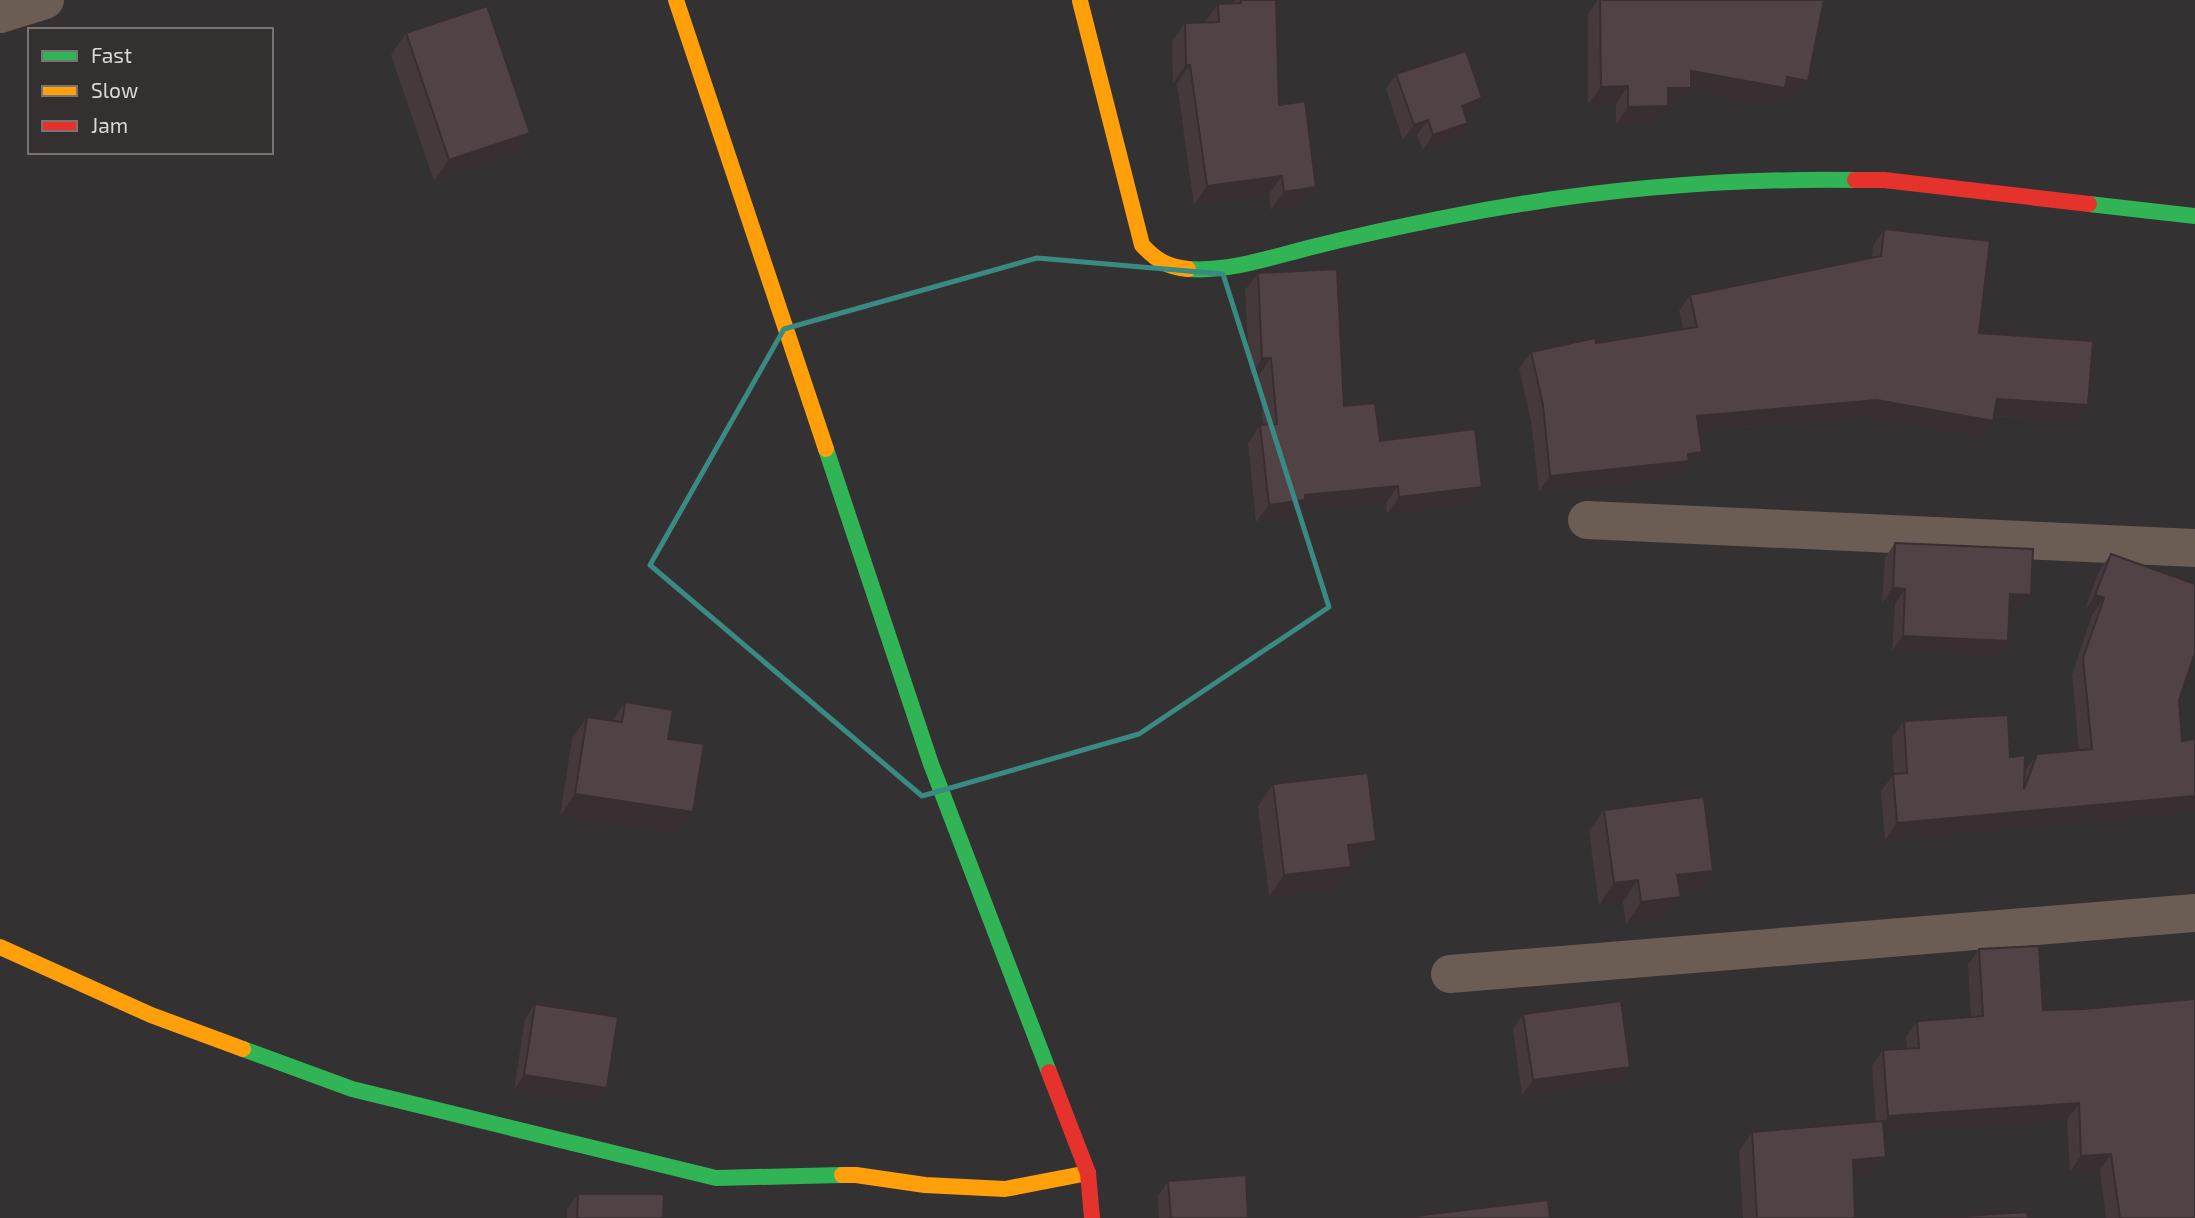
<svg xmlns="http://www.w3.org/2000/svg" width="2195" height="1218" font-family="'Exo 2',sans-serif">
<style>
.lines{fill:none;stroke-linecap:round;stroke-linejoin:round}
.street{stroke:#6b5c54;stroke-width:38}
.fast{stroke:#30b455;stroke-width:16}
.slow{stroke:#ff9f0a;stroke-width:16}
.jam{stroke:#e5322d;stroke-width:16}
.wall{fill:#46393c}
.shaded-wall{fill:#392e31}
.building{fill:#514246;stroke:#392e31;stroke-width:2}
.marked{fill:none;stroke:#388a83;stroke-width:5;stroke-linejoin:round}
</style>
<rect width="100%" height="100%" fill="#333131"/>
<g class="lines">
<path class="street" d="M 0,14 L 45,0
M 1587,520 L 2195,548
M 1450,974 L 2195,913"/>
<path class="fast" d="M 2089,204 L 2195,216
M 1188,269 C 1228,272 1269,258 1308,248 C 1352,237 1397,227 1443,218 C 1578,191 1717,178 1855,180
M 826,449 L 931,764 L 1049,1072
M 243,1049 L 352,1089 L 716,1178 L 842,1175"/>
<path class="slow" d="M 676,0 L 826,449
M 1080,1 L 1142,245 C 1156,260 1167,267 1188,269
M 0,947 L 151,1015 L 243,1049
M 842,1175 L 856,1175 L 925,1185 L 1005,1189 L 1088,1173"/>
<path class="jam" d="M 1855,180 L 1884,180 L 2089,204
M 1049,1072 L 1088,1173 L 1092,1218"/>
</g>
<path class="wall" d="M 1235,0 L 1276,0 L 1279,105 L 1303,205 L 1271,210 L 1269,194 L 1194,205 L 1177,83 L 1173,83 L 1172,41 L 1185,23 L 1205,22 L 1218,4 L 1233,4 Z
M 1598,0 L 1824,0 L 1796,99 L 1779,96 L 1773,106 L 1689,91 L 1678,105 L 1668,105 L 1655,124 L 1616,125 L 1616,104 L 1588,104 L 1588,14 Z
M 406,33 L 530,133 L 515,154 L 434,181 L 391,55 Z
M 1396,74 L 1472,113 L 1465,116 L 1457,138 L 1423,150 L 1417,135 L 1403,140 L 1386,89 Z
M 1884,229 L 1979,333 L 2077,421 L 1994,416 L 1993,421 L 1982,437 L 1865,416 L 1699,431 L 1690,468 L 1683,469 L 1678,477 L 1539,492 L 1531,421 L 1519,368 L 1531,352 L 1683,329 L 1679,311 L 1690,295 L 1872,258 L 1873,245 Z
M 1258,273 L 1344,406 L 1380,441 L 1482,487 L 1470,504 L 1387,514 L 1386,503 L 1297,512 L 1293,518 L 1256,522 L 1248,443 L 1260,425 L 1263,425 L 1259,375 L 1250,376 L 1245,290 Z
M 1895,543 L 2031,595 L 2020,610 L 2009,609 L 2008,641 L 1998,656 L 1892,651 L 1895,604 L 1882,603 L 1885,558 Z
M 2111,554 L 2179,700 L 2182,741 L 2195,739 L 2195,812 L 1885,840 L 1881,791 L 1894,774 L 1892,737 L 1904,721 L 2010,757 L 2024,772 L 2037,754 L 2079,750 L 2072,675 L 2092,615 L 2084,612 L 2099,571 Z
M 625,702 L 668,739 L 678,834 L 560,816 L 572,739 L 587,717 L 612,721 Z
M 1273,784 L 1361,863 L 1350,864 L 1336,889 L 1269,897 L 1258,806 Z
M 1604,810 L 1698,892 L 1681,894 L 1681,897 L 1666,918 L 1626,924 L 1623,902 L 1599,905 L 1589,831 Z
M 1979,949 L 2043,1010 L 2195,1218 L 2106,1218 L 2100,1170 L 2070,1172 L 2067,1120 L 1884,1132 L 1886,1157 L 1872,1176 L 1853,1178 L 1855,1218 L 1743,1218 L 1739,1151 L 1752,1132 L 1876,1121 L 1872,1066 L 1883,1050 L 1907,1049 L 1906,1037 L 1917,1021 L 1971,1017 L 1968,965 Z
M 535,1004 L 597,1103 L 514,1090 L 525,1019 Z
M 1523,1014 L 1619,1082 L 1522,1095 L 1513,1029 Z
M 1168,1181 L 1248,1218 L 1159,1218 L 1158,1196 Z
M 578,1194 L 663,1218 L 567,1218 L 567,1209 Z"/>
<path class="shaded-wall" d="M 1186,65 L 1190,65 L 1177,83 L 1173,83 Z
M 1691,71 L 1787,77 L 1808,81 L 1796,99 L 1779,96 L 1773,106 L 1689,91 L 1678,105 L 1656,105 L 1668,88 Z
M 1628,86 L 1616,104 L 1588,104 L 1601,87 Z
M 1482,98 L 1472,113 L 1451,121 L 1462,106 Z
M 1668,106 L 1655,124 L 1616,125 L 1628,107 Z
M 1428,120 L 1417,135 L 1403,140 L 1414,125 Z
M 1468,123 L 1457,138 L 1423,150 L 1433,135 Z
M 530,133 L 515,154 L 434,181 L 449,160 Z
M 1282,176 L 1269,194 L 1194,205 L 1207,186 Z
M 1316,187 L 1303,205 L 1271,210 L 1284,192 Z
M 1262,358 L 1271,358 L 1259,375 L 1250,376 Z
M 1997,399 L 2088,405 L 2077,421 L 1986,415 Z
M 1877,400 L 1993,421 L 1982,437 L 1865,416 L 1686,432 L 1697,416 Z
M 1702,452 L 1690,468 L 1683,469 L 1678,477 L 1539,492 L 1550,476 Z
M 1398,486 L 1386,503 L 1297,512 L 1293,518 L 1256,522 L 1269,505 L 1305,495 Z
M 1482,487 L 1470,504 L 1387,514 L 1399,497 Z
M 1893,588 L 1905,589 L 1895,604 L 1882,603 Z
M 2010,594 L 2031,595 L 2020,610 L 1999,609 Z
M 2095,595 L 2104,598 L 2092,615 L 2084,612 Z
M 1903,636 L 2008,641 L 1998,656 L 1892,651 Z
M 575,794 L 693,812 L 678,834 L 560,816 Z
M 2195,796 L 2195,812 L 1885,840 L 1897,823 Z
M 1376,841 L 1361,863 L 1333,867 L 1348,845 Z
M 1351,867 L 1336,889 L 1269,897 L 1284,875 Z
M 1713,871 L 1698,892 L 1662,897 L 1677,875 Z
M 1638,880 L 1623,902 L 1599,905 L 1614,883 Z
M 1681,897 L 1666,918 L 1626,924 L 1641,902 Z
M 1630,1067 L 1619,1082 L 1522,1095 L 1533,1080 Z
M 524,1075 L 607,1088 L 597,1103 L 514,1090 Z
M 2079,1103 L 2067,1120 L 1877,1133 L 1888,1116 Z
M 2111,1154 L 2100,1170 L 2070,1172 L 2081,1156 Z
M 1886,1157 L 1872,1176 L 1839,1179 L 1853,1160 Z"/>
<path class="building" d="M 1241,0 L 1276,0 L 1279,105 L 1305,101 L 1316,187 L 1284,192 L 1282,176 L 1207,186 L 1190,65 L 1186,65 L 1185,23 L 1219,22 L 1218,4 L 1241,3 Z
M 1600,0 L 1824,0 L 1808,81 L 1787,77 L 1785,88 L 1691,71 L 1691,88 L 1668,88 L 1668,106 L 1628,107 L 1628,86 L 1601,87 Z
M 487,6 L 530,133 L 449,160 L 406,33 Z
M 1466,51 L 1482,98 L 1462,106 L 1468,123 L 1433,135 L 1428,120 L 1414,125 L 1396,74 Z
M 1884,229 L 1990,241 L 1979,333 L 2093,341 L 2088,405 L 1997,399 L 1993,421 L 1877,400 L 1697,416 L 1702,452 L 1688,454 L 1689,461 L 1550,476 L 1543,405 L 1531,352 L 1595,338 L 1596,343 L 1697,327 L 1690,295 L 1881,256 Z
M 1337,269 L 1344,406 L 1375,403 L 1380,441 L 1475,429 L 1482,487 L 1399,497 L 1398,486 L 1305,495 L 1305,500 L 1269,505 L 1260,425 L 1277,424 L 1271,358 L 1262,358 L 1258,273 Z
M 1895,543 L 2033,549 L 2031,595 L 2010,594 L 2008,641 L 1903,636 L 1905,589 L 1893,588 Z
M 2111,554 L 2195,584 L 2195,653 L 2179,700 L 2182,741 L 2195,739 L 2195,796 L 1897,823 L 1893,774 L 1907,773 L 1904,721 L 2008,715 L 2010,757 L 2025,755 L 2024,789 L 2037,754 L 2092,749 L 2083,658 L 2104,598 L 2095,595 Z
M 625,702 L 673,710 L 668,739 L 704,744 L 693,812 L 575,794 L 587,717 L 622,722 Z
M 1368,773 L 1376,841 L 1348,845 L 1351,867 L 1284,875 L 1273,784 Z
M 1704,797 L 1713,871 L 1677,875 L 1681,897 L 1641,902 L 1638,880 L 1614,883 L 1604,810 Z
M 2039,946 L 2043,1010 L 2084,1009 L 2195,999 L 2195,1218 L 2120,1218 L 2111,1154 L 2081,1156 L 2079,1103 L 1888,1116 L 1883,1050 L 1919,1048 L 1917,1021 L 1983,1016 L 1979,949 Z
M 1621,1001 L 1630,1067 L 1533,1080 L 1523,1014 Z
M 535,1004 L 618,1017 L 607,1088 L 524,1075 Z
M 1883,1121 L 1886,1157 L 1853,1160 L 1855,1218 L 1757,1218 L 1752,1132 Z
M 1246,1175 L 1248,1218 L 1171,1218 L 1168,1181 Z
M 578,1194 L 664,1194 L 663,1218 L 577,1218 Z
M 1548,1200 L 1550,1218 L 1407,1218 L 1407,1217 Z
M 2027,1212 L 2028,1218 L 1935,1218 Z"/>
<path class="marked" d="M 1037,258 L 1223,274 L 1329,607 L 1139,734 L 922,796 L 650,565 L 784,329 Z"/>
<rect x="28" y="28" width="245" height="126" fill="#343030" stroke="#777473" stroke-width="2"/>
<rect x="42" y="51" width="35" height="10" fill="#30b455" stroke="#777473" stroke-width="2"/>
<text x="91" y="63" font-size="21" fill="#dbd9d8">Fast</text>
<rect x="42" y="86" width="35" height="10" fill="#ff9f0a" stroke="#777473" stroke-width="2"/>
<text x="91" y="98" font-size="21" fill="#dbd9d8">Slow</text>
<rect x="42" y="121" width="35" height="10" fill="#e5322d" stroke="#777473" stroke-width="2"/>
<text x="91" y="133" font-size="21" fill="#dbd9d8">Jam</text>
</svg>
